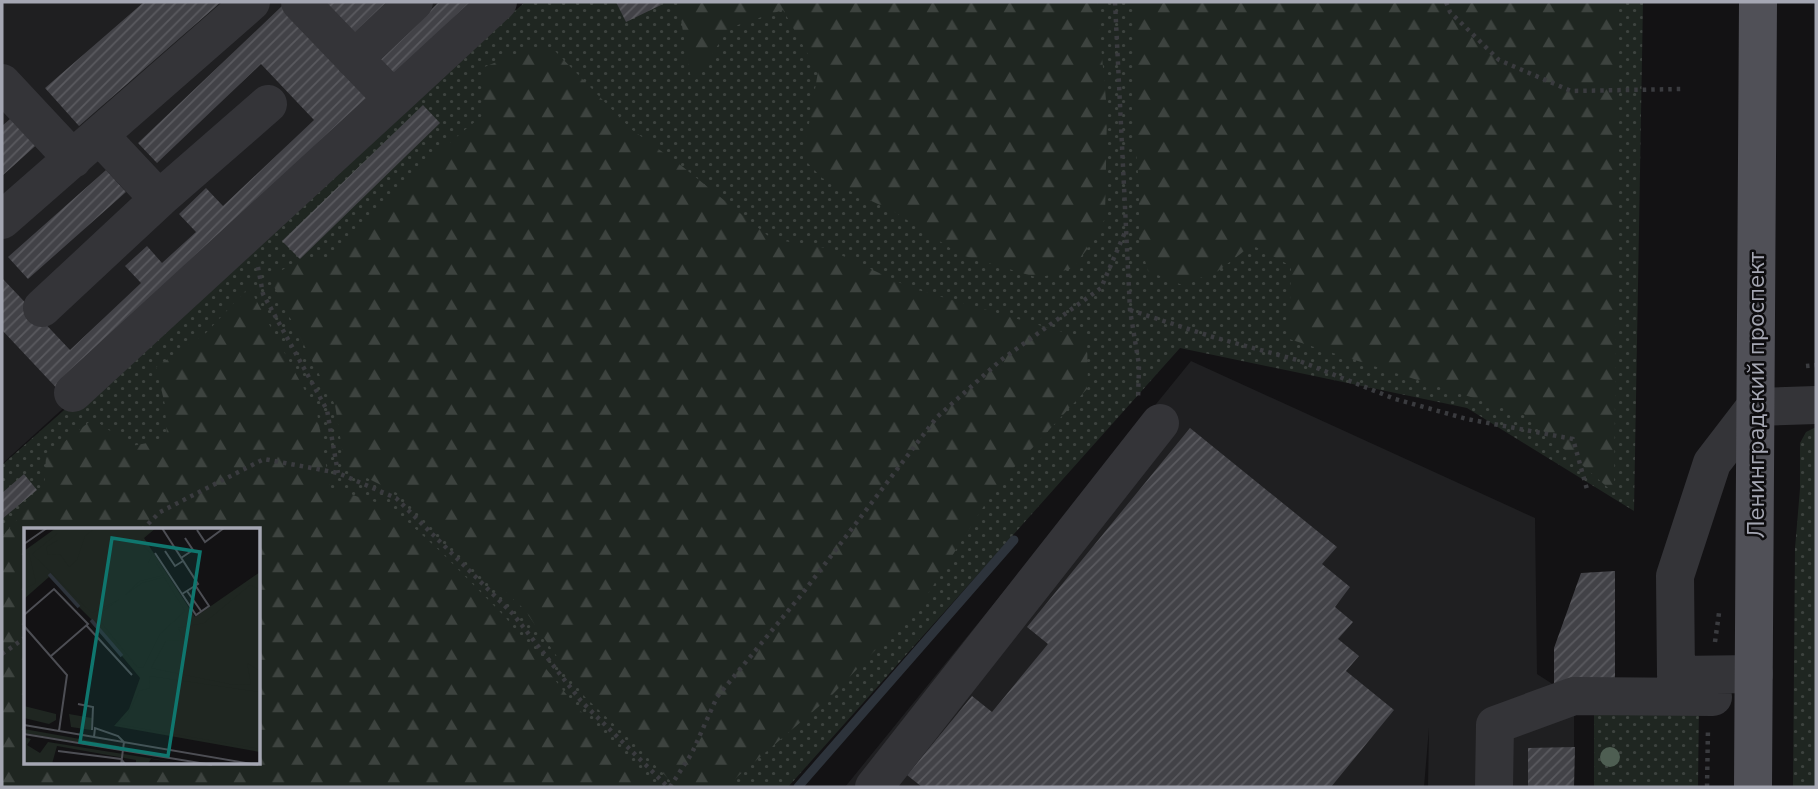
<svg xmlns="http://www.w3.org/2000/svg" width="1818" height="789" font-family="'Nunito Sans',sans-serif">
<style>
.built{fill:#1f1f21}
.grass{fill:url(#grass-dots);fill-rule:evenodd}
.forest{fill:url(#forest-firs);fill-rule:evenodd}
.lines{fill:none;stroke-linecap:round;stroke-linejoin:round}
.stream{stroke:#2d333b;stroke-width:9}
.building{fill:url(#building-hatch)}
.path{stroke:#3a3b3f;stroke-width:4.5;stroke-dasharray:3.5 5;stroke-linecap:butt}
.minor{stroke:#343438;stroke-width:38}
.major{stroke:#505057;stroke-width:38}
.tree{fill:#4e5e52}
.labels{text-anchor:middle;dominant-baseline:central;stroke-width:5;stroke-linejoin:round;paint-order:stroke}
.street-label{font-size:24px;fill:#a5a7b3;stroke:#0e0d0f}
.inset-river{fill:none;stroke:#2d333b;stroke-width:3.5}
.inset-road{fill:none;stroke:#4d4e54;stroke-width:2}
.view{fill:#0f766e;fill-opacity:0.15;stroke:#0f766e;stroke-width:3.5}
.inset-edge{fill:none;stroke:#a5a7b3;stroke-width:3.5}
</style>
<defs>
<pattern id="grass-dots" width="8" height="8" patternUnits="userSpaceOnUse" patternTransform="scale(1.75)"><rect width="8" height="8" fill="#1f2621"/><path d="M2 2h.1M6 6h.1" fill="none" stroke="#3d433f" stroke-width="1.8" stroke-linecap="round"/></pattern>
<pattern id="forest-firs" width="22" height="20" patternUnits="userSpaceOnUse" patternTransform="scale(1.75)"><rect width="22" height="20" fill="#1f2621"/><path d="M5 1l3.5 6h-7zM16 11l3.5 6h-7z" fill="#3d433f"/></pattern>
<pattern id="building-hatch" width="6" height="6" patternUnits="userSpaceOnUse" patternTransform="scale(1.75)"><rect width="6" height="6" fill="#424247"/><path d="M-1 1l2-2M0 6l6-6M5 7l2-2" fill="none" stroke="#5a5a5f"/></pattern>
</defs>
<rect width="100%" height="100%" fill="#131214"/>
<path class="built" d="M 2,2 L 510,2 L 2,464 Z
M 1191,361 L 1535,518 L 1537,674 L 1554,685 L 1574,685 L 1574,787 L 1428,787 L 1429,728 L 1424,787 L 845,787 Z"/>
<path class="grass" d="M 525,2 L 1643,2 L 1634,511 L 1467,408 L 1180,348 L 788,787 L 2,787 L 2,465 ZM 26,530 L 259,530 L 259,763 L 26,763 Z
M 1816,427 L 1816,787 L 1793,787 L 1795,548 L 1800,489 L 1800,443 L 1806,432 Z
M 1699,705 L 1698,787 L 1594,787 L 1594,711 Z"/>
<path class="forest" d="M 678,2 L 1097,2 L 1107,111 L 1105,218 L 1097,236 L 1073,268 L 1039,278 L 961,255 L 893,211 L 822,178 L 803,158 L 818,72 L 783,10 L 729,28 L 692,85 Z
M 1135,2 L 1619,2 L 1614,493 L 1524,414 L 1289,339 L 1291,266 L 1252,245 L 1218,271 L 1182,285 L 1148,271 L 1139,239 L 1139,183 L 1132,111 Z
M 533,47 L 555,51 L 631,129 L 683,167 L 772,239 L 826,248 L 911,288 L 1087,339 L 1088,388 L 996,487 L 924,600 L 832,695 L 737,777 L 729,787 L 676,787 L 632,741 L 585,697 L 524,609 L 397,493 L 345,467 L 335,405 L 269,277 L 299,261 L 323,261 C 376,213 425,161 482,116 L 482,68 Z
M 249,287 L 317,413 L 330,488 L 391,507 L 441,552 L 505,617 L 574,704 L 651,787 L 2,787 L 2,536 L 44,491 L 46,456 L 93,419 L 132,446 L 167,439 L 165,405 L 156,367 L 206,333 ZM 26,530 L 259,530 L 259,763 L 26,763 Z"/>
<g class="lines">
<path class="stream" d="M 798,787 L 1014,540"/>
</g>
<path class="building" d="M 144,2 L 221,2 L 79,126 L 45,88 Z
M 322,2 L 393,2 L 357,37 Z
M 439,2 L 483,2 L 398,86 L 376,64 Z
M 616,2 L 659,2 L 661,5 L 626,22 Z
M 282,6 L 374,103 L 64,396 L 2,330 L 2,278 L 70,350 L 141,283 L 125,266 L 147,246 L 162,263 L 196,232 L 179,214 L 206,188 L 223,206 L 314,120 L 261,64 L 157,163 L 138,143 Z
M 423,105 L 440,123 L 300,259 L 282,241 Z
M 18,112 L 43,139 L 2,176 L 2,126 Z
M 106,170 L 126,192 L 28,279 L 8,257 Z
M 1190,428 L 1337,547 L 1322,564 L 1350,587 L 1335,607 L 1353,622 L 1338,639 L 1359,656 L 1346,671 L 1394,710 L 1331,787 L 922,787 L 907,775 L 972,696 L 992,712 L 1048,644 L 1027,627 Z
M 24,474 L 37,490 L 2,519 L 2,493 Z
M 1615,571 L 1615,685 L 1554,685 L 1554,648 L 1581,573 Z
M 1575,747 L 1574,787 L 1528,787 L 1528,748 Z"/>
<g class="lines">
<path class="path" d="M 1115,2 L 1130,310 L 1139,365 L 1138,400
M 1446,2 L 1450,12 L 1499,60 L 1571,91 L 1683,89
M 258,267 L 263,294 L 327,410 L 338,473
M 1130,310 L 1213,337 L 1297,360 L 1395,399 L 1467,419 L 1573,439 L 1588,493
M 1806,366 L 1816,365
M 142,530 L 160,512 L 264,459 L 338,473 L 396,498 L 513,614 L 581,701 L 668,787
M 1715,642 L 1719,613
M 2,654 L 26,637
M 670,787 L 692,753 L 717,697 L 802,594 L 937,417 L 1001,360 L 1101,288 L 1126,230
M 1707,787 L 1708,728"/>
<path class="minor" d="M 354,59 L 414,2
M 2,83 L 73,159
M 393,99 L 498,2
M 159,199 L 268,104
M 2,220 L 251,2
M 42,308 L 159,199 L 99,135
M 73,393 L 393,99 L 300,2
M 1754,674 L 1676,675 L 1675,576 L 1712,463 L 1755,407 L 1816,405
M 874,787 L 1160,423
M 1494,787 L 1495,725 L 1574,696 L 1713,697"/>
<path class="major" d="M 1753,787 L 1758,2"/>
</g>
<circle class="tree" cx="1610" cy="757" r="10"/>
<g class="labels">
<g class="street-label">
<text transform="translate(1756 395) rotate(-90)">Ленинградский проспект</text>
</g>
</g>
<g transform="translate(24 528)">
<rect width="236" height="236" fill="#131214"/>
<path d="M 32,0 L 132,0 L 120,10 L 171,89 L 236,44 L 236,224 L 90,198 L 105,181 L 116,150 L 70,94 L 25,49 L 0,71 L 0,23 ZM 0,178 L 32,186 L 32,192 L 25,196 L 0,190 ZM 45,186 L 68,190 L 67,202 L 47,199 ZM 0,201 L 95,218 L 96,221 L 0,205 ZM 0,209 L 7,211 L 3,217 L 16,225 L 24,214 L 162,236 L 127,231 L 124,236 L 112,236 L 112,232 L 33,218 L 28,236 L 1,236 Z" fill="#1f2621"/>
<path d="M 71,0 L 129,0 L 116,14 L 128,27 L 124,35 L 132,35 L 140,47 L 116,53 L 98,70 L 68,85 L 8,26 L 34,5 L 34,12 L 22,19 L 24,27 L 36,26 L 45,39 L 53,32 L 61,8 ZM 5,25 L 12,55 L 0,61 L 0,28 ZM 140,49 L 161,83 L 136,106 L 119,140 L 113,139 L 72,88 L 118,55 ZM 226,57 L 237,62 L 236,143 L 223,135 L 227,156 L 210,157 L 127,140 L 142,113 L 161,112 L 154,100 L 180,95 ZM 125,148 L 236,164 L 236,221 L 92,196 L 103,188 L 115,163 L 126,160 Z" fill="#1f2621"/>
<path class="inset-river" d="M 25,46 L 55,79M 67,92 L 98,128"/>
<path class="inset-road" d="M 173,2 L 181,14 L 200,0M 0,16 L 23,0M 141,23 L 151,38 L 159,33M 131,25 L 158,66 L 174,56 L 138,0M 157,30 L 169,22 L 161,10M 163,63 L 177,83M 158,66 L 172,87 L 185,78 L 171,57M 0,87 L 30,61 L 64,96 L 27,128M 62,97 L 108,147M 0,98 L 43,147 L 35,203M 54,176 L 69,179 L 68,202M 0,197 L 234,237M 0,206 L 188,237M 70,209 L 71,200 L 94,208 L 100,214 L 97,237M 34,223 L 97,231 L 102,237"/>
<path class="view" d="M 88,10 L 176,24 L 144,228 L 56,214 Z"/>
<rect width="236" height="236" class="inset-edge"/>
</g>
<rect width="1818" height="789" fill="none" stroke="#a5a7b3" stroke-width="7"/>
</svg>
